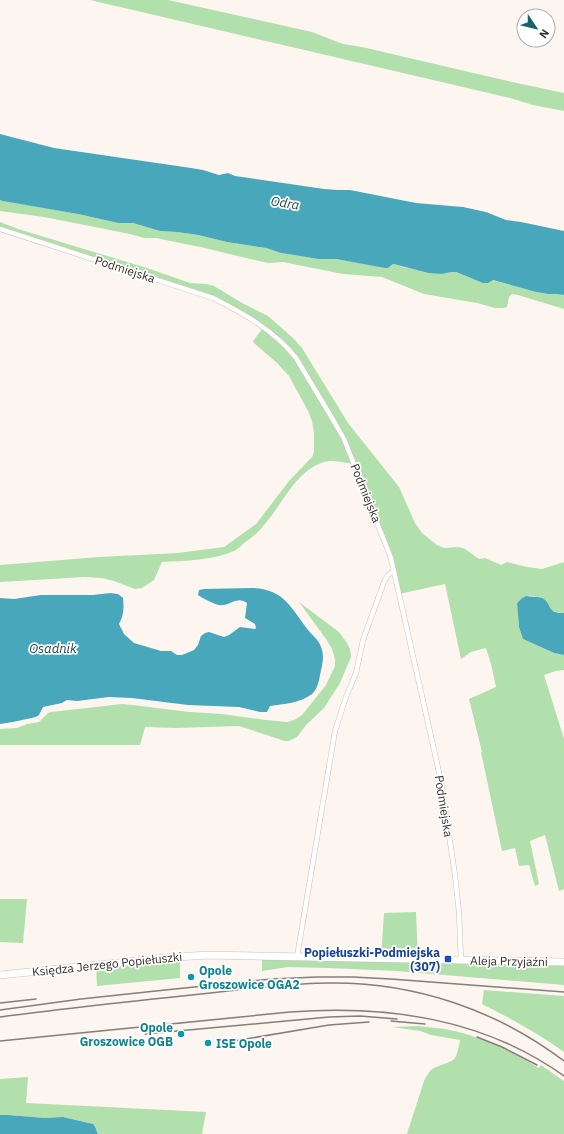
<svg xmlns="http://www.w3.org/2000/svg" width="564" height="1134" font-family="'IBM Plex Sans',sans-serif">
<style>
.green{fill:#b1e0ad}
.water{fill:#49a7bb}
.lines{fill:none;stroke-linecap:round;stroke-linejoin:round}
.street-casing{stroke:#d3beb4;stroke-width:5.5}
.secondary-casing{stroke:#d3beb4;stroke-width:8}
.street{stroke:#fff;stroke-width:4.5}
.secondary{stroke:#fff;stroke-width:7}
.rail{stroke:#867e79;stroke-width:1.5}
.transit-dot{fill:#1a4fb4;stroke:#fff;stroke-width:1.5}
.culture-dot{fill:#0f9aa8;stroke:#fff;stroke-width:1.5}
.labels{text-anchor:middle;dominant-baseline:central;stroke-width:3.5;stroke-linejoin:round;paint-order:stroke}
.street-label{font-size:12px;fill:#372f2b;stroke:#fff}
.transit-label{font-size:12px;font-weight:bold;fill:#164399;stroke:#fff;text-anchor:end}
.culture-label{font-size:12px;font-weight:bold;fill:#0d838f;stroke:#fff;text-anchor:start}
.water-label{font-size:13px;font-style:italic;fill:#1d4750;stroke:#fff}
</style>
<rect width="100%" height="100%" fill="#fdf5f0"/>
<path class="green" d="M 90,0 L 168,0 L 312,32 L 343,44 L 362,47 L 512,82 L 564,93 L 564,111 L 533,105 L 510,98 Z
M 0,200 L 78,214 L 118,223 L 133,223 L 160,231 L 177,232 L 198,235 L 227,242 L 266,248 L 281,253 L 294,255 L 318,259 L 336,259 L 388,268 L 393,264 L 402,267 L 442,274 L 451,272 L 456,272 L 470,278 L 490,282 L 492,280 L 536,292 L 548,294 L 556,294 L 564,295 L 564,309 L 518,295 L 512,294 L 509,297 L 507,307 L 504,308 L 495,308 L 477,303 L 424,294 L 382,277 L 343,274 L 283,262 L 268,263 L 225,253 L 205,248 L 156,238 L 144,238 L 130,234 L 44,217 L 0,211 Z
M 0,222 L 18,229 L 147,268 L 190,283 L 207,284 L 214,286 L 242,303 L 268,316 L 293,338 L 302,348 L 348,423 L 399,487 L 415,523 L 422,533 L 437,545 L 444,548 L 459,547 L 465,549 L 479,559 L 485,558 L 501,565 L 507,562 L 527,567 L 542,569 L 564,562 L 564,613 C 553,613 550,610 546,600 C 535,595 526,593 517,603 L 519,627 L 523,639 L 554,653 L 564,655 L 564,670 L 556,671 L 544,675 L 564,739 L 564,889 L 559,891 L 545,835 L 530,841 L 539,884 L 535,886 L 529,865 L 519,866 L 515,848 L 502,851 L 481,752 L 482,752 L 469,699 L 496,687 L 491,664 L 486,648 L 471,652 L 461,659 L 445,584 L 399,594 L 393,565 L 354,464 C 345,463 333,459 324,462 C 295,471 283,504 264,525 C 259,532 251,538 244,543 C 241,546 238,549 234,551 C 214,560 184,561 162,562 L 154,580 L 142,588 L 135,589 L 114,581 L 102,578 L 85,577 L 0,582 L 0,565 L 99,557 L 178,553 L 224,547 L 256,524 L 289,481 L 312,457 L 314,452 L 314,433 L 312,421 L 308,411 L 289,376 L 277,363 L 254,343 L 253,341 L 263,328 L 225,304 L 0,229 Z
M 299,602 L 339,632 L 347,643 L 350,649 L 351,657 L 340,683 L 324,708 L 306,725 L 297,737 L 289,741 L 285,741 L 239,726 L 176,728 L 145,727 L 140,745 L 0,745 L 0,729 L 17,728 L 27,724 L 39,722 L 48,713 L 51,712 L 122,704 L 141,706 L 189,712 L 222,714 L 266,720 L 287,722 L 294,720 L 302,715 L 326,685 L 335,666 L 335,659 L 332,649 L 326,639 Z
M 0,899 L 27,899 L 23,943 L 0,942 Z
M 416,912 L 418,959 L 564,962 L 564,985 L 396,971 L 329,968 L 288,967 L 262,971 L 262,957 L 381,958 L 384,913 Z
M 180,957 L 180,978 L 97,986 L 96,965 Z
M 484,990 L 564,996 L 564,1052 C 538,1033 510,1018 482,1004 Z
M 418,1026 C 427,1027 436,1028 445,1029 C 478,1035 511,1051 539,1068 L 541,1065 L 561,1079 L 564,1081 L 564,1134 L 407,1134 L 424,1081 C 426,1077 428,1073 431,1070 C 438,1064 453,1064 456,1056 C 458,1051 459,1045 460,1040 L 431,1035 L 420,1031 L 392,1027 Z
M 28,1077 L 26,1103 L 206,1112 L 202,1134 L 98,1134 L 98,1132 L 89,1123 L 63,1117 L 45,1118 L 8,1115 L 0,1115 L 0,1079 Z"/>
<path class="water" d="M 0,134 L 54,148 L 191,168 L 203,170 L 219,175 L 228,173 L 235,176 L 324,189 L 338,190 L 350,190 L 416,203 L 463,207 L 486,212 L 506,220 L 521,222 L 564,231 L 564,295 L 556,294 L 548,294 L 536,292 L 493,280 L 488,283 L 483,283 L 456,272 L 451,272 L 442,274 L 429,273 L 393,264 L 388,268 L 385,268 L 336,259 L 318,259 L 294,255 L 281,253 L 266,248 L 227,242 L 198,235 L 177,232 L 160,231 L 133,223 L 118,223 L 78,214 L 3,201 L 0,200 Z
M 252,588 C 284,589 291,608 308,630 C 313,636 319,640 321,647 C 325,656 322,666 320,675 C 319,681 317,690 312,694 C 300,703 284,704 270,706 L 267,712 L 260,712 L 239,707 L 188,705 L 132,698 L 109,697 L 77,701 L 67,700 L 62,703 L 43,707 L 39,715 L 36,717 L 13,722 L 0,724 L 0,598 L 14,599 L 41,595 L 93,595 L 110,593 L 118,594 L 123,598 C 124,608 124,615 119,624 L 124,634 L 134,643 L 161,651 L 171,651 L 177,655 L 182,655 L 194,650 L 198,645 L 201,636 L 205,633 L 209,632 L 224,637 L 229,635 L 240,627 L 255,629 L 256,628 L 255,624 L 245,618 L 247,603 C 237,595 229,607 219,605 C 214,604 202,598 198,595 L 199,590 L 204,589 Z
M 526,596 C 531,597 537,596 542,598 C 552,602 546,614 564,613 L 564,655 L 554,653 L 523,639 L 519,627 L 517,603 L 521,599 Z
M 0,1115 L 8,1115 L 45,1118 L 63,1117 L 93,1124 L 95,1127 L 98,1134 L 0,1134 Z"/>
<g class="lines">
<g class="street-casing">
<path id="street" d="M 0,229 L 213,298 C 243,313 275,331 296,358 L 332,418 L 344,439 L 391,558 L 441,781 L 455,875 L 459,912 L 461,961
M 297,957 L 335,731 L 346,697 L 356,673 L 363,640 L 384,582 L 388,575 L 394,571"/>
</g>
<g class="secondary-casing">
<path id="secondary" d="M 0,975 L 176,957 L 209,955 L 564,962"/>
</g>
<use href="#street" class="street"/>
<use href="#secondary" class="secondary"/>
<path class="rail" d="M 0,1003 L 36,999
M 0,1010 L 81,999 L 165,990 L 272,979 L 317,977 L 353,977 L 391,979 L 564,992
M 0,1017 C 67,1008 134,1001 201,994 C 244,990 287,983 330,983 C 414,982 497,1010 564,1061
M 391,1021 L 425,1024
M 145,1034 L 329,1017 L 360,1016 L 397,1019
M 477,1037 L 502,1047 L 537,1065
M 0,1041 L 290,1012 C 387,1005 483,1018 564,1076
M 234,1041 L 329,1025 L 369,1022"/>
</g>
<rect class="transit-dot" x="444" y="955" width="8" height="8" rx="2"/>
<g class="culture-dot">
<circle cx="191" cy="977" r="4"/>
<circle cx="181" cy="1034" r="4"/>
<circle cx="208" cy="1043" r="4"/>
</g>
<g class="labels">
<g class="street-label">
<text transform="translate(125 269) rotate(18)">Podmiejska</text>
<text transform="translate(366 493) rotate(68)">Podmiejska</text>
<text transform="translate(444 806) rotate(81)">Podmiejska</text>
<text transform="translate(509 961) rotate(1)">Aleja Przyjaźni</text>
<text transform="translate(107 964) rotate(-6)">Księdza Jerzego Popiełuszki</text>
</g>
<g class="transit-label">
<text x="440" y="952">Popiełuszki-Podmiejska<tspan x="440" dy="14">(307)</tspan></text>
</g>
<g class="culture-label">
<text x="199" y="970">Opole<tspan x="199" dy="14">Groszowice OGA2</tspan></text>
<text x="173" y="1027" text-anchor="end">Opole<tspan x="173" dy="14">Groszowice OGB</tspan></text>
<text x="216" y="1043">ISE Opole</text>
</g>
<g class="water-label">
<text transform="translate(285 203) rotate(9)">Odra</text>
<text x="53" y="648">Osadnik</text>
</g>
</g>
<g transform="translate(536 28) rotate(125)"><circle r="19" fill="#ffffff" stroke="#afacaa"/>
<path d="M0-3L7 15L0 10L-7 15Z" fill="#16656a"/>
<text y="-6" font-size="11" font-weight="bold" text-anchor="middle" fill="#372f2b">N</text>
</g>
</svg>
